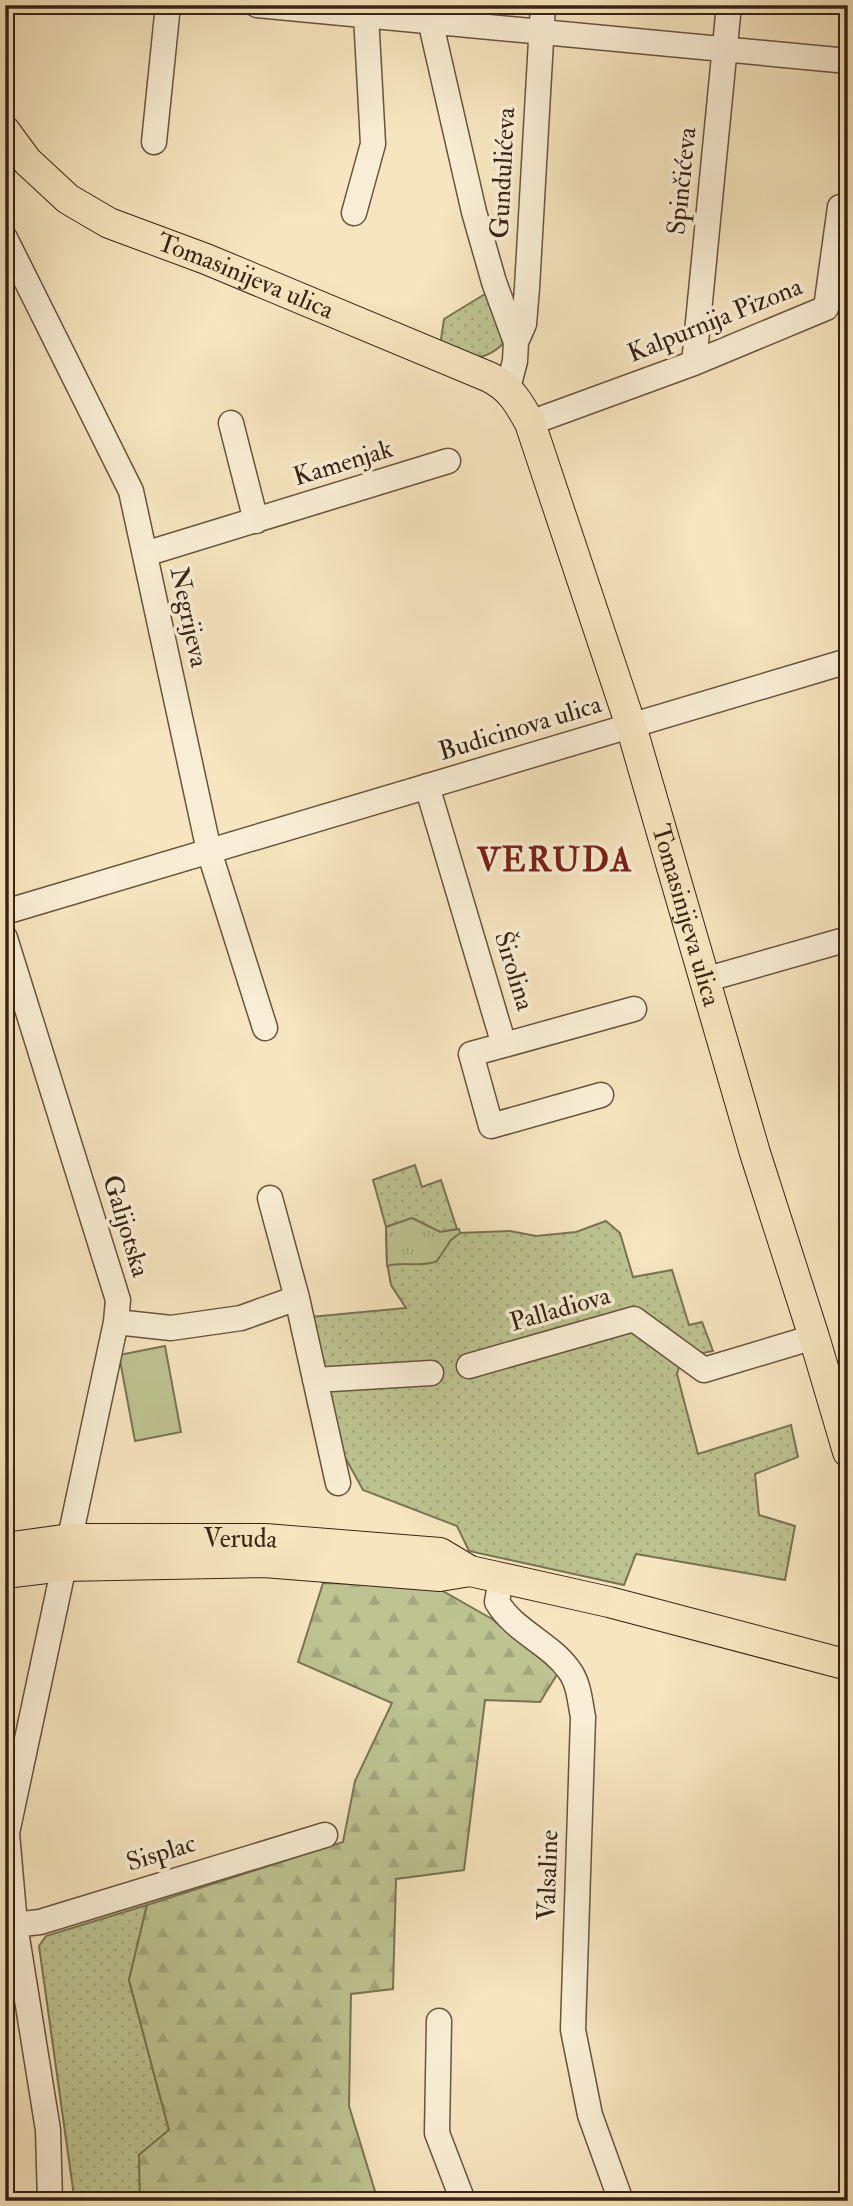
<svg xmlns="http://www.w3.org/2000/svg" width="853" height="2206" font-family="'IM FELL Double Pica',serif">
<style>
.grass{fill:url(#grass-dots);stroke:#7a7453;stroke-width:2}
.forest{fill:url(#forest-firs);stroke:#7a7453;stroke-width:2}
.park{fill:url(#park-tufts);stroke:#7a7453;stroke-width:2}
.pitch{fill:#bdc491;stroke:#7a7453;stroke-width:2}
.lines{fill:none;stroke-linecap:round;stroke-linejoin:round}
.minor-casing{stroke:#68543f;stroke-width:27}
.major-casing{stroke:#382315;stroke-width:32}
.minor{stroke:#f9eed5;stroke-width:24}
.major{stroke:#f6e5be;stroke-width:30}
.labels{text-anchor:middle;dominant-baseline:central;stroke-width:7;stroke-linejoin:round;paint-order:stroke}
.street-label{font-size:26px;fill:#382315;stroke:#f9eed5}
.district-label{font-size:33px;font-weight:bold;letter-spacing:2px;fill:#7a1f14;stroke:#f9eed5}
</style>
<defs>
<pattern id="grass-dots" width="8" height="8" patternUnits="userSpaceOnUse" patternTransform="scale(1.75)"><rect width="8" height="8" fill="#bdc491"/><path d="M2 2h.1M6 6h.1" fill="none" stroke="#a3a87c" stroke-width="1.8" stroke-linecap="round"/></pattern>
<pattern id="forest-firs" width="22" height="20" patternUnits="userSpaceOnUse" patternTransform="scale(1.75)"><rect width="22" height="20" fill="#bdc491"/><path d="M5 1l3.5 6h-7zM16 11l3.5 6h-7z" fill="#a3a87c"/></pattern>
<pattern id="park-tufts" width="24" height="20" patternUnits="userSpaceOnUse" patternTransform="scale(1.75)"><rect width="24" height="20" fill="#bdc491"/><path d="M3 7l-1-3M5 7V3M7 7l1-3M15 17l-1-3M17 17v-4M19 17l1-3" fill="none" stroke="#a3a87c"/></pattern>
</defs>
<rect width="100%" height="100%" fill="#f6e5be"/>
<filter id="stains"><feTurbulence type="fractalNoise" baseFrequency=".00286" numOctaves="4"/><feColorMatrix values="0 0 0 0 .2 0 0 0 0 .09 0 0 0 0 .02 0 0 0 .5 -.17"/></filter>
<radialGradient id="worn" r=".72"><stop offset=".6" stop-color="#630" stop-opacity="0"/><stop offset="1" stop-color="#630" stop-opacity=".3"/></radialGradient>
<path class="grass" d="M 490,291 L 503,344 C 479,366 467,356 440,346 L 444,319 Z
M 415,1165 L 422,1187 L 441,1180 L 457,1229 L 440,1232 L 412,1218 L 386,1227 L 373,1180 Z
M 606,1221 L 620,1233 L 633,1277 L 672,1270 L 689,1325 L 702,1322 L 713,1351 L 682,1357 L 677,1374 L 698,1454 L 791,1425 L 798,1457 L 755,1474 L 759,1515 L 795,1526 L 785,1580 L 636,1554 L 624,1585 L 469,1551 L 457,1526 L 363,1490 L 330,1430 L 311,1317 L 406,1308 L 391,1285 L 387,1263 L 386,1231 L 440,1236 L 458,1233 L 510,1231 L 536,1236 L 576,1232 Z
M 147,1905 L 129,1980 L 169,2130 L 139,2155 L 140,2201 L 73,2201 L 73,2189 L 39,1946 L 46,1936 Z"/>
<path class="forest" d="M 323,1583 L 434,1586 L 492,1619 L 558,1673 L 540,1702 L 485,1700 L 464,1870 L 396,1879 L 393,1989 L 351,1994 L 349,2106 L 378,2201 L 140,2201 L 139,2155 L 169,2130 L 129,1980 L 147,1905 L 343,1842 L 355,1781 L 392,1703 L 298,1662 Z"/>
<path class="park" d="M 412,1218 L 440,1232 L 459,1229 L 460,1233 L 451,1240 L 437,1261 C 421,1268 405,1261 387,1266 L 386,1227 Z"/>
<path class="pitch" d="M 165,1346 L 181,1432 L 135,1441 L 119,1355 Z"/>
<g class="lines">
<g class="minor-casing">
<path id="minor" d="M 257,5 L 848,61
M 430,6 L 430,20 L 474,212 L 494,282 L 516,342 L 515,361 L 508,388
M 154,142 L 168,5
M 354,213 L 373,144 L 366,15
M 5,238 L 131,491 L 209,851 L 265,1028
M 516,342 L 524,324 L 527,288 L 543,5
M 694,363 L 729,5
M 231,423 L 256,521
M 530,423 L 694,363 L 826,308 L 840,207
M 145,554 L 448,461
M 427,786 L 504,1045 L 634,1009
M 5,912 L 848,661
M 5,938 L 118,1300 L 116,1322 L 7,1833 L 15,1925 L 48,2130 L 50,2201
M 704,980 L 848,939
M 504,1045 L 471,1054 L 491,1126 L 601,1095
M 270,1198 L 297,1298 L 338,1483
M 116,1322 L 171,1328 L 241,1318 L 297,1298
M 469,1366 L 634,1319 L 704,1370 L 814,1337
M 315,1380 L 431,1373
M 501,1578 L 497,1602 C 514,1631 550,1643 569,1670 C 579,1683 580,1702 583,1717 L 573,2030 L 590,2115 L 621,2201
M 5,1926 L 40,1922 L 325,1835
M 439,2021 L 437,2133 L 463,2201"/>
</g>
<g class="major-casing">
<g id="major">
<path id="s1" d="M 5,131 L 27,161 L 68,199 L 109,223 L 206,259 L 489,377 C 510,387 519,403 530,423 L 631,726 L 755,1153 L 814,1337 L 848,1452"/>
<path id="s2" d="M 5,1548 L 70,1539 L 265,1539 L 440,1553 L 470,1571 L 609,1602 L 848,1665"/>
<path d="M 5,1573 L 63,1566 L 264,1562 L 440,1576 L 470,1571"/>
</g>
</g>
<use href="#minor" class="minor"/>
<use href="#major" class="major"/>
</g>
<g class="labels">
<g class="street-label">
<text transform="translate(503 173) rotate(-87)">Gundulićeva</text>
<text transform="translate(682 181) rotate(-84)">Spinčićeva</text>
<text stroke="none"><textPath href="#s1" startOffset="287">Tomasinijeva ulica</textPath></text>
<text transform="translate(715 320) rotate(-22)">Kalpurnija Pizona</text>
<text transform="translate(343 463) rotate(-17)">Kamenjak</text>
<text transform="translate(189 617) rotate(78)">Negrijeva</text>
<text transform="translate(520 728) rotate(-17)">Budicinova ulica</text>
<text stroke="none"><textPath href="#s1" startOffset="1130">Tomasinijeva ulica</textPath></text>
<text transform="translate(514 971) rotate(73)">Širolina</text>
<text transform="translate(126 1226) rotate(73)">Galijotska</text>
<text transform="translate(560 1309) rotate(-16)">Palladiova</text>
<text stroke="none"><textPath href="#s2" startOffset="236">Veruda</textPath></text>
<text transform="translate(161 1853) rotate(-17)">Sisplac</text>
<text transform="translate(548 1875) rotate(-88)">Valsaline</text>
</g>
<g class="district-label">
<text x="555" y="860">VERUDA</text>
</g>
</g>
<rect width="853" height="2206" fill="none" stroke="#f6e5be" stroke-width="28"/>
<rect x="7" y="7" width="839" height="2192" fill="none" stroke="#382315" stroke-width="3.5"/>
<rect x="14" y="14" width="825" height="2178" fill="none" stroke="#382315" stroke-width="2"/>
<rect width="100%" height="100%" filter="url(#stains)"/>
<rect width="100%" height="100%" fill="url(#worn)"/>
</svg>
